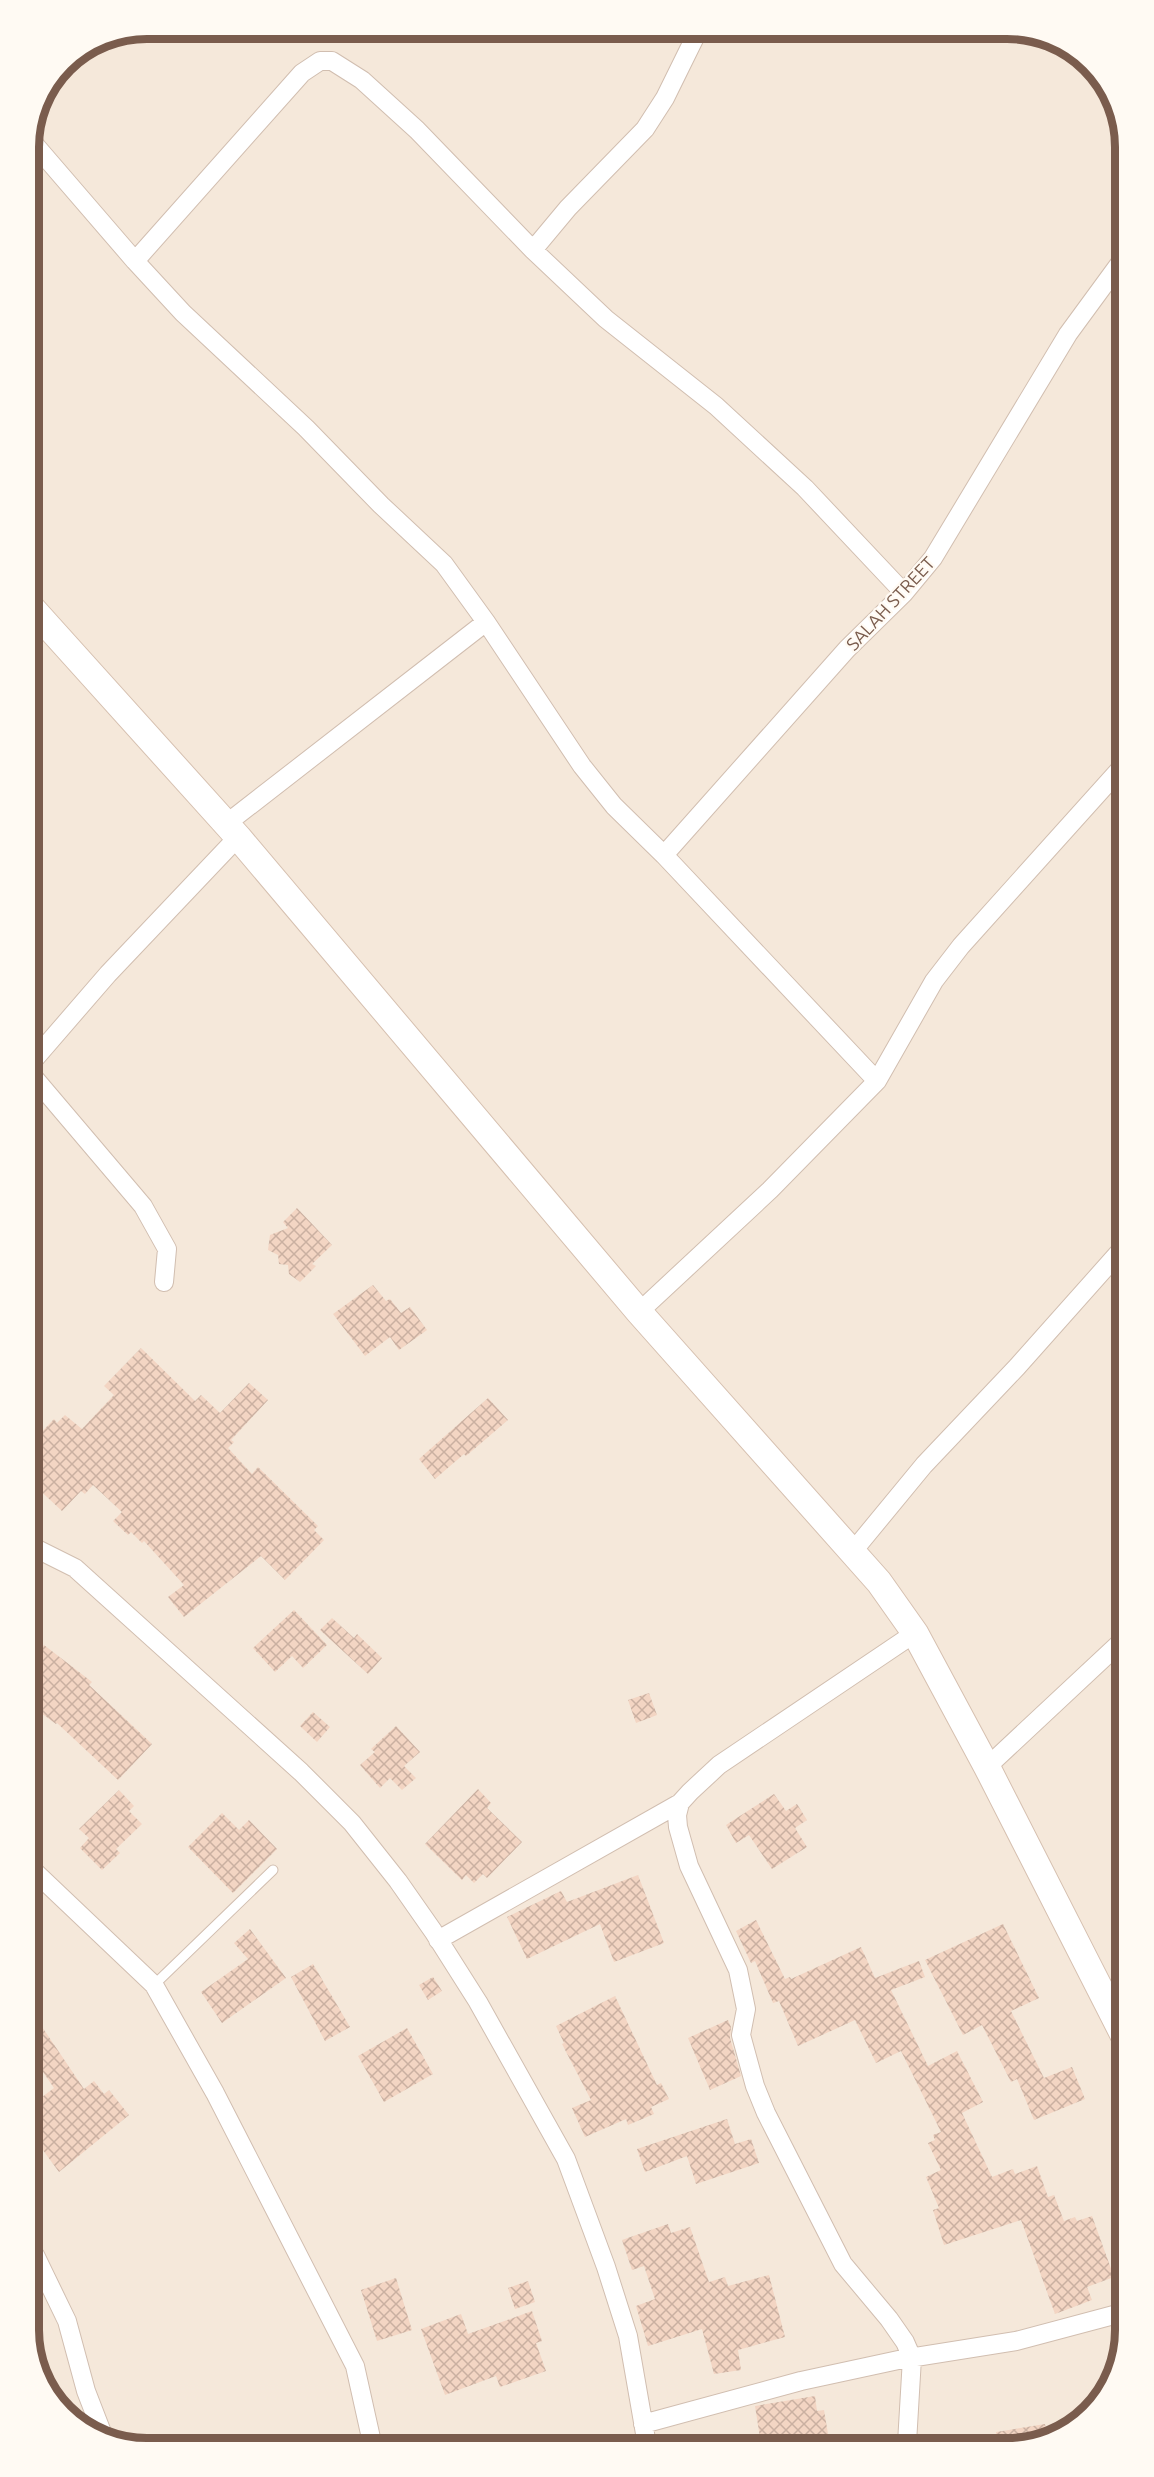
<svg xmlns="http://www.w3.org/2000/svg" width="1154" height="2477" font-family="Ubuntu,sans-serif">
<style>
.residential{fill:#f5e8da}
.building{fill:url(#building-cross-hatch)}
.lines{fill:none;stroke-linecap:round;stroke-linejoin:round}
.lane-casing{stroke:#d1beb0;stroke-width:11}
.street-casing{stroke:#d1beb0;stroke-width:20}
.secondary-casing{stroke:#d6c0b0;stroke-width:28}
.lane{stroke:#fff;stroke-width:9}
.street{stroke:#fff;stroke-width:18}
.secondary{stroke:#fff;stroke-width:26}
.labels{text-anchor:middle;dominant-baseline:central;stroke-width:4.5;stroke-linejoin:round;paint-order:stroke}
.street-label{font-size:18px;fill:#7a5c4d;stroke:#fffaf3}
.rim{fill:none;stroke:#7a5c4d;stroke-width:8}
</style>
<defs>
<pattern id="building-cross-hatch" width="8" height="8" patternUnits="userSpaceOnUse" patternTransform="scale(1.5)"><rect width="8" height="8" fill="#f3d5c3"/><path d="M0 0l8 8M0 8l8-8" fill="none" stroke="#cab0a1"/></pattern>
</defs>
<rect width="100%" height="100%" fill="#fdf6ec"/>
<path class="residential" d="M 147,29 L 1015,29 L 1079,53 L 1119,108 L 1125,2331 L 1101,2402 L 1046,2442 L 139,2448 L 74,2424 L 35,2369 L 29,139 L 38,101 L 63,63 L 102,37 Z"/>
<path class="building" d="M 297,1208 L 332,1245 L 312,1264 L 316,1266 L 300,1282 L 289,1274 L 288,1265 L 279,1264 L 278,1255 L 268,1250 L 270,1235 L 288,1228 L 283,1222 Z
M 373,1285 L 386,1301 L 390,1299 L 401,1313 L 410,1307 L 427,1330 L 399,1350 L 390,1337 L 365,1356 L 333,1314 Z
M 141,1348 L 195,1401 L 201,1395 L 220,1413 L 249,1383 L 268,1400 L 231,1440 L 234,1442 L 228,1448 L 252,1474 L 258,1467 L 318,1526 L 314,1530 L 324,1540 L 285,1580 L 261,1556 L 184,1617 L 168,1597 L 184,1585 L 144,1541 L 142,1543 L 131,1532 L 128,1535 L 113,1521 L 122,1512 L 93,1485 L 85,1494 L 81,1491 L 62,1511 L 32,1483 L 32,1442 L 54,1419 L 57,1423 L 65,1415 L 82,1429 L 114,1395 L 104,1386 Z
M 488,1398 L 508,1420 L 466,1456 L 464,1454 L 435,1479 L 419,1459 Z
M 294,1610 L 327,1645 L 303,1668 L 292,1656 L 275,1672 L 253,1648 Z
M 332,1618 L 354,1638 L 357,1634 L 382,1658 L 368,1674 L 320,1630 Z
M 33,1643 L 41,1649 L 44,1645 L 92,1682 L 89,1685 L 152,1744 L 118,1780 L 57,1723 L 56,1724 L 33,1707 Z
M 649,1693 L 657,1715 L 636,1723 L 628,1700 Z
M 313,1712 L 330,1727 L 317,1742 L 300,1726 Z
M 396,1726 L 420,1752 L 404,1766 L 416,1778 L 402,1790 L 390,1778 L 380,1788 L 360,1765 L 375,1752 L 371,1749 Z
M 478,1789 L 491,1803 L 487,1808 L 522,1842 L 487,1878 L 483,1874 L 474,1883 L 466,1875 L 462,1880 L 425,1844 Z
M 119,1790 L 134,1806 L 129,1811 L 142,1824 L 116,1849 L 120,1853 L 102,1870 L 80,1848 L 89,1838 L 79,1829 Z
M 774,1794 L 786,1811 L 797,1804 L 807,1820 L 795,1828 L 807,1847 L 772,1869 L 749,1835 L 736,1843 L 726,1825 Z
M 222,1813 L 239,1830 L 249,1820 L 277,1849 L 233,1893 L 188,1847 Z
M 638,1875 L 664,1943 L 614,1962 L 600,1924 L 527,1959 L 507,1917 L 561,1891 L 567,1902 Z
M 756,1920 L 785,1979 L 790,1977 L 791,1979 L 861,1947 L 875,1978 L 919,1961 L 925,1977 L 891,1990 L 928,2066 L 957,2051 L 983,2102 L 962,2113 L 992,2177 L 1013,2169 L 1015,2174 L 1037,2166 L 1048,2197 L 1054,2195 L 1064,2221 L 1075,2217 L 1077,2221 L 1092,2216 L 1114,2277 L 1087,2287 L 1092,2300 L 1055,2314 L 1021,2220 L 944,2245 L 933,2210 L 939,2208 L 926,2177 L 941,2170 L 928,2143 L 935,2140 L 933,2135 L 941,2132 L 901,2051 L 876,2063 L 855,2020 L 798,2046 L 779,2001 L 773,2003 L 755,1961 L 751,1963 L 736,1931 Z
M 1003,1924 L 1039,1998 L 1011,2011 L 1044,2078 L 1072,2067 L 1085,2099 L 1034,2120 L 1017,2079 L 1011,2082 L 982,2025 L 963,2035 L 925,1960 Z
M 250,1929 L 286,1978 L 222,2023 L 201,1992 L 248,1959 L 234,1943 Z
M 313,1964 L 350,2027 L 325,2041 L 291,1977 Z
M 433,1977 L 442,1991 L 428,2000 L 419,1985 Z
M 615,1996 L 657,2085 L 661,2083 L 669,2099 L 651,2107 L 654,2114 L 628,2125 L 626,2119 L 585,2137 L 572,2108 L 591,2100 L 562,2044 L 564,2043 L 556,2026 Z
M 34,2015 L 84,2089 L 94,2081 L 104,2094 L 109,2090 L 129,2115 L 59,2172 L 34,2138 L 34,2103 L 54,2088 L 34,2059 Z
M 728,2020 L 731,2027 L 730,2038 L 741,2076 L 710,2090 L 688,2038 Z
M 407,2028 L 433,2074 L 384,2102 L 358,2056 Z
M 727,2119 L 735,2144 L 751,2139 L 759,2163 L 696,2184 L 687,2156 L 645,2172 L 637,2149 Z
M 668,2224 L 671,2233 L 690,2227 L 709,2282 L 725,2277 L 728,2286 L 769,2275 L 785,2337 L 738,2350 L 741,2370 L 714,2374 L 702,2329 L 648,2346 L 636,2306 L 655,2299 L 644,2266 L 632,2270 L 622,2240 Z
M 396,2278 L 412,2330 L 377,2341 L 361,2290 Z
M 528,2281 L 535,2302 L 515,2309 L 508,2288 Z
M 532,2311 L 542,2341 L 536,2343 L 546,2371 L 500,2387 L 496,2376 L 445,2395 L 421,2329 L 461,2314 L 468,2334 Z
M 815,2396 L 817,2411 L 824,2410 L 828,2434 L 821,2435 L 823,2444 L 761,2444 L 755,2406 Z
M 1045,2424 L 1048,2441 L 1046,2442 L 997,2442 L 996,2432 Z"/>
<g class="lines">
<g class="lane-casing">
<path id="lane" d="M 154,1985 L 273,1870"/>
</g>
<g class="street-casing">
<path id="street" d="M 29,138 L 135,261 L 183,313 L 306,428 L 381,505 L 444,564 L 486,622 L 582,766 L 614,806 L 664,855 L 877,1081
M 533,250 L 568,208 L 645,129 L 665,98 L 699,29
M 135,261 L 302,73 L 320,61 L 332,61 L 362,80 L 417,130 L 533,250 L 606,319 L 716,406 L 805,488 L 904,593
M 30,636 L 46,621
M 226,824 L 486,622
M 664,855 L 847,649 L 904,593 L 933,558 L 1068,334 L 1120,263
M 31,1063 L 108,974 L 238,837
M 31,1074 L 143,1206 L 167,1249 L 164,1282
M 639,1312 L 770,1190 L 877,1081 L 934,981 L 961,946 L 1121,768
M 33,1547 L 75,1568 L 301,1772 L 352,1823 L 398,1881 L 433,1931 L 478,2002 L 566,2159 L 606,2267 L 628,2336 L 647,2445
M 854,1550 L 924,1465 L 1017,1367 L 1122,1249
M 987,1767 L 1124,1639
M 34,1871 L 154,1985 L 215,2093 L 355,2366 L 373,2447
M 438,1940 L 680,1803
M 1107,2004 L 1125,1987
M 35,2255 L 67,2321 L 86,2391 L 103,2435
M 643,2424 L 801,2381 L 903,2359 L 1016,2341 L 1125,2312
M 907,2443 L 912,2358 L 905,2342 L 889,2319 L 843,2264 L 766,2113 L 755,2086 L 741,2035 L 746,2009 L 738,1970 L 689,1866 L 678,1827 L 677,1815 L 680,1803 L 690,1792 L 719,1765 L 915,1633"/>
</g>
<g class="secondary-casing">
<path id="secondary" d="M 30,606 L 238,837 L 639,1312 L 879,1582 L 915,1633 L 987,1767 L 1125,2038"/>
</g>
<use href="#lane" class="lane"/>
<use href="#street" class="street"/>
<use href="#secondary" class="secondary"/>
</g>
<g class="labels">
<g class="street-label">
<text transform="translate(890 603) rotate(-47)">SALAH STREET</text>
</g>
</g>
<path d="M0 0H1154V2477H0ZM147 39H1007A108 108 0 0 1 1115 147V2330A108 108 0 0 1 1007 2438H147A108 108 0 0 1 39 2330V147A108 108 0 0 1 147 39Z" fill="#fffaf3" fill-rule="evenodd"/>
<path class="rim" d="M147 39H1007A108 108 0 0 1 1115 147V2330A108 108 0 0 1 1007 2438H147A108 108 0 0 1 39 2330V147A108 108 0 0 1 147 39Z"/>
</svg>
